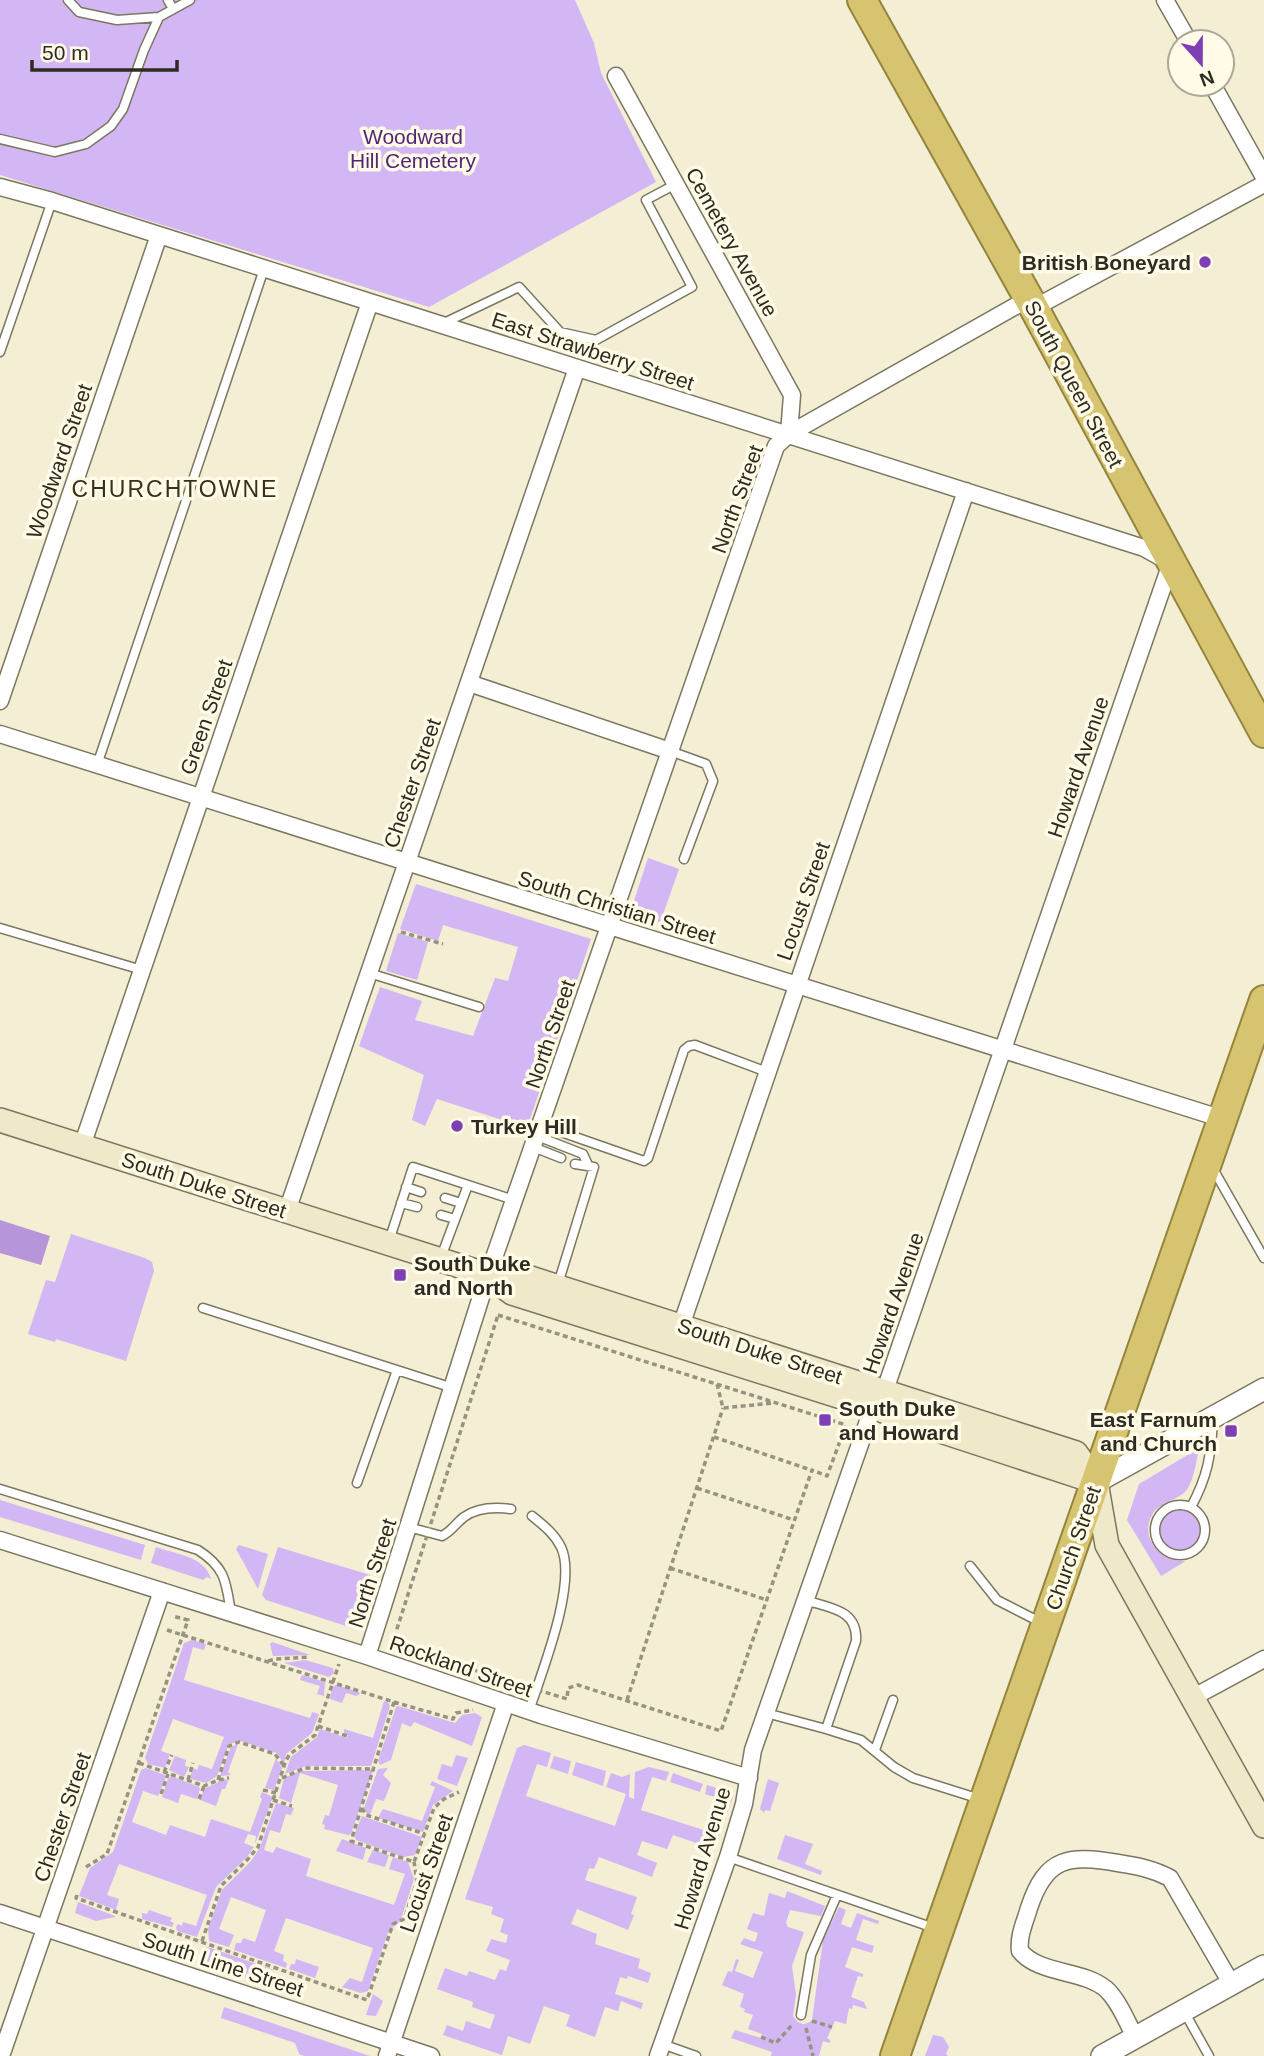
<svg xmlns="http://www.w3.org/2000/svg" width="1264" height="2056" font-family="Arial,sans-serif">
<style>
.green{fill:#d3b6f4}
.water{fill:#b695db}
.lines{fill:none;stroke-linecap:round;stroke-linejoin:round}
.service-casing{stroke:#7b7760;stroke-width:11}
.minor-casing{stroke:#7b7760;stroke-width:19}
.tertiary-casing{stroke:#7b7760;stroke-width:24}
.secondary-casing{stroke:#7b7760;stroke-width:26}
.trunk-casing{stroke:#94853d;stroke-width:32}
.path{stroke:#979381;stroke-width:3.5;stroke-dasharray:5 3.5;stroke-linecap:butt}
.service{stroke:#fff;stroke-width:8}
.minor{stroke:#fff;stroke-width:16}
.tertiary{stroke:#fff;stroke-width:21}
.secondary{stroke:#efe9c9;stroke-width:23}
.trunk{stroke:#d6c470;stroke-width:28}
.poi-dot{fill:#7e3fb4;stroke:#fffbe7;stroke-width:2.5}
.labels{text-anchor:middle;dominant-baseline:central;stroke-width:7;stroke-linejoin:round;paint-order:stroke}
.park-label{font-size:21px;fill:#522677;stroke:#fffbe7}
.street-label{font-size:21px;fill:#2e2c22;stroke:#fffbe7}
.poi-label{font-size:21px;font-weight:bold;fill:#2e2c22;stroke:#fffbe7;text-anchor:start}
.neighbourhood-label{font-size:23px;letter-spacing:2px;fill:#36311d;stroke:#fffbe7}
</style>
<rect width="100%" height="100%" fill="#f3eed4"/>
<path class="green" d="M 0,0 L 575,0 L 594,43 L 601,73 L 656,182 L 429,307 L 0,175 Z
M 648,858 L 679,869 L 660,923 L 630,913 Z
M 416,884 L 591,939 L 527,1128 L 437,1099 L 425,1126 L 412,1120 L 424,1075 L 359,1046 L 380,987 L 422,1001 L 415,1020 L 473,1036 L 495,978 L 508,981 L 518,947 L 443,925 L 438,941 L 400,929 Z
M 398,933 L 428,942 L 417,980 L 386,971 Z
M 71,1234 L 145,1258 L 152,1262 L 154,1271 L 126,1361 L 56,1339 L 55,1342 L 28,1334 L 46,1280 L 55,1282 Z
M 1196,1450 L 1198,1454 C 1196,1464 1194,1476 1189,1486 C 1182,1501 1160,1500 1152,1515 C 1139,1539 1162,1563 1186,1561 L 1161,1576 L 1127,1520 L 1139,1484 Z
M 0,1500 L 145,1545 L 141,1560 L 0,1517 Z
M1160 1530a20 20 0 1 1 40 0a20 20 0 1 1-40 0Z
M 239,1545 L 268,1554 L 258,1589 L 236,1549 Z
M 156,1547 C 175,1554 205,1556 211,1579 L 207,1577 L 203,1580 L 151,1563 Z
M 278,1547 L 370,1575 L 371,1579 L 356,1624 L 349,1627 L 266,1600 L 262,1595 Z
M 192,1640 L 206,1644 L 204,1650 L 193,1647 L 184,1680 L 310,1718 L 312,1712 L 319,1714 L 312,1733 L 286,1754 L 284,1764 L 277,1753 L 241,1741 L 229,1744 L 217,1776 L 206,1783 L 191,1779 L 190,1777 L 193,1768 L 197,1770 L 199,1765 L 212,1769 L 224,1737 L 173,1719 L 161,1751 L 170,1754 L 165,1768 L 148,1764 L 145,1758 L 184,1643 Z
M 272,1642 L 310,1655 L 273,1656 L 270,1644 Z
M 305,1660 L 333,1668 L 334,1673 L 329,1677 L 284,1663 Z
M 302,1675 L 325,1682 L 324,1696 L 317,1694 L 320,1686 L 300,1680 Z
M 336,1685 L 359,1692 L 360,1694 L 356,1696 L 346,1693 L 342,1703 L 330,1699 L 332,1688 Z
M 384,1701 L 388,1702 L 390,1706 L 371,1766 L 306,1766 L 285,1774 L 291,1757 L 317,1737 L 320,1729 L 347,1738 L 348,1735 L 344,1733 L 344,1729 L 373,1738 Z
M 398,1706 L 455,1723 L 462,1715 L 475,1713 L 482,1717 L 472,1746 L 414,1722 L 411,1727 L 402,1723 L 391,1760 L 380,1765 L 378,1761 L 396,1707 Z
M 238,1744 L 228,1772 L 231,1775 L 220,1776 L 231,1747 Z
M 524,1745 L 551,1753 L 547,1767 L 537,1764 L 526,1796 L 615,1826 L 626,1794 L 606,1787 L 611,1773 L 622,1777 L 630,1774 L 629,1797 L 634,1799 L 635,1772 L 649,1767 L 669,1772 L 666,1781 L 652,1777 L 641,1810 L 713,1833 L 724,1800 L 705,1794 L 707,1785 L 729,1792 L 733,1797 L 714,1849 L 673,1835 L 667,1849 L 642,1841 L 637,1855 L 657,1863 L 652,1877 L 599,1857 L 594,1869 L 589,1868 L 585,1880 L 637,1897 L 631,1914 L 634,1915 L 628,1930 L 577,1909 L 571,1924 L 597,1934 L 595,1944 L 640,1959 L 638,1968 L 651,1973 L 648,1983 L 628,1976 L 627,1979 L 620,1977 L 615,1994 L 643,2003 L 641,2009 L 621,2001 L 618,2011 L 605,2007 L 595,2037 L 566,2026 L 570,2015 L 544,2006 L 530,2044 L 508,2036 L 502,2055 L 443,2035 L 447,2025 L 463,2031 L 466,2021 L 490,2029 L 495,2015 L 472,2007 L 473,2002 L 437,1989 L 445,1968 L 467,1976 L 469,1971 L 495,1980 L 500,1969 L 506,1971 L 510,1960 L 486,1951 L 491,1939 L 506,1943 L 508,1935 L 500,1932 L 504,1919 L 491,1914 L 493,1907 L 465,1899 L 517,1748 Z
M 456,1755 L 468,1758 L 457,1786 L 437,1779 L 442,1764 L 452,1767 Z
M 175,1756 L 186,1760 L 185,1766 L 189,1767 L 184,1777 L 169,1770 Z
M 554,1756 L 571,1761 L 568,1774 L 550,1768 Z
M 276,1758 L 282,1768 L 274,1790 L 265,1788 Z
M 576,1762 L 606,1771 L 603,1786 L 572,1775 Z
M 146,1768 L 165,1775 L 166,1777 L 158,1796 L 143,1791 L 132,1822 L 166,1835 L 170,1825 L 205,1837 L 211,1819 L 250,1832 L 262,1799 L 260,1797 L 262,1792 L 273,1797 L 255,1844 L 256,1836 L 248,1834 L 244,1843 L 254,1847 L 247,1857 L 216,1887 L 197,1937 L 177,1931 L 176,1927 L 178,1924 L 182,1926 L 183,1922 L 196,1926 L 207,1895 L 119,1864 L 107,1895 L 119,1899 L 116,1910 L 79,1896 L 90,1868 L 113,1852 L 141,1770 Z
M 388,1768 L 383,1775 L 391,1783 L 384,1801 L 376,1799 L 370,1815 L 367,1814 L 364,1808 L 378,1769 Z
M 371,1770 L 373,1771 L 351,1834 L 348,1835 L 324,1829 L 325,1825 L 322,1824 L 325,1815 L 329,1816 L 338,1785 L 300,1773 L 291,1803 L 279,1798 L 284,1778 L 300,1771 Z
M 673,1773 L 703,1784 L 700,1792 L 670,1782 Z
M 171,1776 L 199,1787 L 200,1789 L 197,1799 L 181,1794 L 178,1803 L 162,1797 L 168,1779 Z
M 225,1779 L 228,1781 L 225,1789 L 222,1789 L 216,1806 L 200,1800 L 204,1789 Z
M 768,1779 L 779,1783 L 770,1811 L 765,1810 L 764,1813 L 760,1809 Z
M 432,1781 L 453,1791 L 433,1805 L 423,1832 L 378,1818 L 383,1809 L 422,1821 L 435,1787 L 430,1785 Z
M 276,1803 L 294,1808 L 291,1815 L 286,1814 L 280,1833 L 270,1830 L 264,1850 L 273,1853 L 276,1847 L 311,1859 L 306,1876 L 394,1905 L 405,1874 L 389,1869 L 393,1857 L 408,1862 L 414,1879 L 400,1922 L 389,1930 L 368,1991 L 361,1993 L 342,1987 L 350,1978 L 362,1982 L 373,1948 L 286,1918 L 274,1951 L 284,1955 L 283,1961 L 287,1963 L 286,1968 L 234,1950 L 236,1943 L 241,1943 L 243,1938 L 255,1942 L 266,1910 L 231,1897 L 219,1929 L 234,1935 L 229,1947 L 209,1941 L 208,1929 L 222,1890 L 252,1860 L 260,1847 Z
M 362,1816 L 422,1837 L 415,1855 L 403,1857 L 356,1840 L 354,1835 Z
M 785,1835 L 813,1844 L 805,1864 L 822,1871 L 821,1875 L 777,1859 Z
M 342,1839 L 366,1848 L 363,1860 L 336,1851 Z
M 373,1850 L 389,1855 L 385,1867 L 367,1862 Z
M 787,1891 L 825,1906 L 821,1916 L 790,1910 L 786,1923 L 788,1927 L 804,1932 L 792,1966 L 796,1995 L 793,2016 C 798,2024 804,2027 812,2020 L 823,1940 L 839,1907 L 846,1910 L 841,1924 L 851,1928 L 857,1913 L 879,1921 L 878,1924 L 863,1919 L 856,1940 L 874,1946 L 872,1953 L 852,1947 L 845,1967 L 863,1974 L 863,1977 L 858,1976 L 851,1997 L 864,2002 L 867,2009 L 853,2005 L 852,2009 L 849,2008 L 846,2024 L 835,2021 L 827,2038 L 830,2040 L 830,2043 L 823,2041 L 819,2056 L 771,2056 L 772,2052 L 731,2038 L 735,2030 L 761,2038 L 762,2034 L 748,2029 L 753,2015 L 744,2012 L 745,2009 L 740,2007 L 744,1994 L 722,1985 L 728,1971 L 732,1972 L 736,1959 L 739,1960 L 735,1971 L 753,1978 L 763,1952 L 740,1944 L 744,1938 L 755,1942 L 758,1933 L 747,1929 L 753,1913 L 764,1916 L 769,1893 L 785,1898 Z
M 78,1902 L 115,1916 L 115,1917 L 96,1921 L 75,1913 Z
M 149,1910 L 172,1918 L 170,1921 L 174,1923 L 172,1927 L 142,1919 L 142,1913 L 147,1914 Z
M 208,1947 L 274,1970 L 247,1978 L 205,1964 L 203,1948 Z
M 296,1959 L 319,1967 L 315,1978 L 289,1969 L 291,1964 L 295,1964 Z
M 373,1994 L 383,2001 L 376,2016 L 366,2015 Z
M 224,2007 L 370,2056 L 304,2056 L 299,2054 L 295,2043 L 221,2018 Z
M 933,2035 L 943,2037 L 949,2047 L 946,2054 L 948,2056 L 925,2056 Z"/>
<path class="water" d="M 0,1220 L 50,1236 L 41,1265 L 0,1253 Z"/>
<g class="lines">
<g class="service-casing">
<path id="service" d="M 68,0 L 79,12 L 117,20 L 159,17
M 168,0 L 173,9
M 0,139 L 55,152 L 86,144 L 111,126 L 123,109 L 144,50 L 159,17 L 190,0
M 444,323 L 519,287 L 560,332 L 596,340 L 692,287 L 646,200 L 676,184
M 0,352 L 52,201
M 670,751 L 706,764 L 713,781 L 684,859
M 97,765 L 264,269
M 0,928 L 142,970
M 369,973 L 479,1007
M 541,1125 L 644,1161 L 648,1158 L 684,1050 L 689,1046 L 695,1045 L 767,1072
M 537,1136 L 583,1154 L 588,1165
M 533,1147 L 561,1158
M 1212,1167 L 1264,1258
M 406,1187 L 421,1192
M 445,1198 L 461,1203
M 401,1203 L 417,1207
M 441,1215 L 455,1219
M 389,1241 L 413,1167 L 514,1200
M 441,1257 L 468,1185
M 558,1284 L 594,1167 L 575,1164
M 203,1308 L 453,1388
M 357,1483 L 397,1370
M 0,1489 L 198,1550 C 226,1568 226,1582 231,1613
M1155 1530a25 25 0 1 1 50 0a25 25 0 1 1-50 0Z
M 1191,1507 C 1208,1476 1211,1455 1213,1420
M 408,1527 L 442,1536 C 452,1531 456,1523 464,1517 C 478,1507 495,1507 511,1509
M 970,1566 L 997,1600 L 1040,1622
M 529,1711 C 541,1674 578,1583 561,1547 C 554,1533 543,1525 532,1516
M 766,1713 L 826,1729 L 856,1641 C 858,1609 829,1608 805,1600
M 826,1729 L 861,1740 L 894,1767 L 913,1778 L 980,1799
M 875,1750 L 893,1700
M 728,1857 L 934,1928
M 1185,2013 L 1209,2056
M 801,2015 L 811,1955 L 837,1895
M 662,2044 L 696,2056"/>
</g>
<g class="minor-casing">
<path id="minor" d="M 1165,0 L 1189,42
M 616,76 L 792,395 L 789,434
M 1212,84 L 1264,177
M 0,187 L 52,201 L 1144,548 L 1171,563 L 885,1390 L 873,1407 L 753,1750 L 744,1804 L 728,1857 L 658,2056
M 1034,308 L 1264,184
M 469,683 L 670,751
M 0,701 L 159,235
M 0,734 L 1223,1119
M 82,1146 L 370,302
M 287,1211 L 577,368
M 681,1326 L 966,491
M 0,1540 L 367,1656 L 541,1715 L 749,1778
M 367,1656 L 488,1275 L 776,446 L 789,434 L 1028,299
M 1192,1698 L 1264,1659
M 0,1913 L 431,2056
M 1135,2037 C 1127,2022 1119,2001 1106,1989 C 1082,1969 1040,1975 1020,1951 C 1018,1936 1025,1922 1029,1908 C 1046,1856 1069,1855 1118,1863 C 1137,1866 1153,1869 1170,1878 L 1231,1983
M 1,2056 L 162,1591
M 387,2056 L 506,1703"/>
</g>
<g class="tertiary-casing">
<path id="tertiary" d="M 1096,1482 L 1264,1389
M 1102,2056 L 1264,1966"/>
</g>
<g class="secondary-casing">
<path id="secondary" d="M 0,1120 L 488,1275 L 518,1274 L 1076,1453 L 1096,1482 L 1107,1545 L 1264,1826
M 488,1275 L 512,1293 L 873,1407 L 907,1420 L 1096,1482"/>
</g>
<g class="trunk-casing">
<path id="trunk" d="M 862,0 L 1034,308 L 1264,733
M 895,2056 L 1264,1000"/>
</g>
<path class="path" d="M 401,932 L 443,944
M 498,1315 L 846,1425 L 827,1476 L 812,1470 L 721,1731 L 578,1685 L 568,1688 L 567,1699 L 397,1646 L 394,1638 Z
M 717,1384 L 723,1408 L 773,1403
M 714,1437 L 811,1470
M 697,1488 L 794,1520
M 670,1568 L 767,1600
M 167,1630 L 394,1702 L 351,1841 L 414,1862 L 434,1808 L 444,1799 L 459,1792
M 268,1661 L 276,1659 L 309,1657
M 627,1700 L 723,1408
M 394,1702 L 453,1719 L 456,1713 L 473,1710
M 318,1726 L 347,1736
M 139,1763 L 204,1786 L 218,1780 L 229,1778
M 164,1772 L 172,1755
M 282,1778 L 305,1768 L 375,1769
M 188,1780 L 193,1763
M 218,1780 L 229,1746 L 239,1742 L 275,1754 L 284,1766
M 263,1790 L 276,1793
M 161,1794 L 168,1774
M 199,1799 L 204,1786
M 273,1800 L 292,1806
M 362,1808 L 366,1815 L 425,1834
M 86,1867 L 107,1854 L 188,1620 L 172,1616
M 77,1895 L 76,1898 L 367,2000 L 393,1924 L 404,1919 L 417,1881 L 414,1862
M 202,1941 L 221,1886 L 248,1859 L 258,1847 L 285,1763 L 289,1755 L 315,1735 L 339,1664
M 812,2021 L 832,2027
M 806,2028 L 813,2056
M 761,2037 L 776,2043 L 792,2025"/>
<use href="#service" class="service"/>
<use href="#minor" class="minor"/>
<use href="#tertiary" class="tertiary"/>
<use href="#secondary" class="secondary"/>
<use href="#trunk" class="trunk"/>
</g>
<g class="poi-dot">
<circle cx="1205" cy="262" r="7"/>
<circle cx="457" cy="1126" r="7"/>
<rect x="393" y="1268" width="14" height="14" rx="3.5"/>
<rect x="818" y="1413" width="14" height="14" rx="3.5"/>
<rect x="1224" y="1424" width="14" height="14" rx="3.5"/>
</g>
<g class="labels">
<g class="park-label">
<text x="413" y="136">Woodward<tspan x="413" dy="24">Hill Cemetery</tspan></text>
</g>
<g class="street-label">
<text transform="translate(732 242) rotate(61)">Cemetery Avenue</text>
<text transform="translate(593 351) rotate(18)">East Strawberry Street</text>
<text transform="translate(1074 384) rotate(62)">South Queen Street</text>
<text transform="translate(59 461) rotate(-71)">Woodward Street</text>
<text transform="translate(737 499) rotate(-70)">North Street</text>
<text transform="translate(206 717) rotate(-71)">Green Street</text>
<text transform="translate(1078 767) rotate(-71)">Howard Avenue</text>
<text transform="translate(412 783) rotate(-71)">Chester Street</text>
<text transform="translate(803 901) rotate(-71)">Locust Street</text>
<text transform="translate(617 907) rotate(17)">South Christian Street</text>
<text transform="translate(550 1034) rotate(-71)">North Street</text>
<text transform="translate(204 1185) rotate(18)">South Duke Street</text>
<text transform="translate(893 1303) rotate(-71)">Howard Avenue</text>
<text transform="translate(760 1351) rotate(18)">South Duke Street</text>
<text transform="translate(1073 1548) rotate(-71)">Church Street</text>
<text transform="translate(372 1573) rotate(-72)">North Street</text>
<text transform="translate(461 1666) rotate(19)">Rockland Street</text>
<text transform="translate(62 1817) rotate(-71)">Chester Street</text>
<text transform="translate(702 1858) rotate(-73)">Howard Avenue</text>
<text transform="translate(426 1873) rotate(-71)">Locust Street</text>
<text transform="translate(223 1964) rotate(18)">South Lime Street</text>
</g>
<g class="poi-label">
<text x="1191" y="262" text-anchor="end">British Boneyard</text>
<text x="471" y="1126">Turkey Hill</text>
<text x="414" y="1263">South Duke<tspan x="414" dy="24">and North</tspan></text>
<text x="839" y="1408">South Duke<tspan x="839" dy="24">and Howard</tspan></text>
<text x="1217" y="1419" text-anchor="end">East Farnum<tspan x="1217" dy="24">and Church</tspan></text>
</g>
<g class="neighbourhood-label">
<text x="175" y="489">CHURCHTOWNE</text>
</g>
</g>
<g transform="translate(1201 63) rotate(159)"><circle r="33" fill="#fffbe7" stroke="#aba898" stroke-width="2"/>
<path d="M0-5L12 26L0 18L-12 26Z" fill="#7e3fb4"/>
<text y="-10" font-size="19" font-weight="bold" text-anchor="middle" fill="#2e2c22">N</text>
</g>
<path d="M32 60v10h145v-10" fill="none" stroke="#2e2c22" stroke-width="3.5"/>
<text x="42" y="60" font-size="21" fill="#2e2c22" stroke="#fffbe7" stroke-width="5" paint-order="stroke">50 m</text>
</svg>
